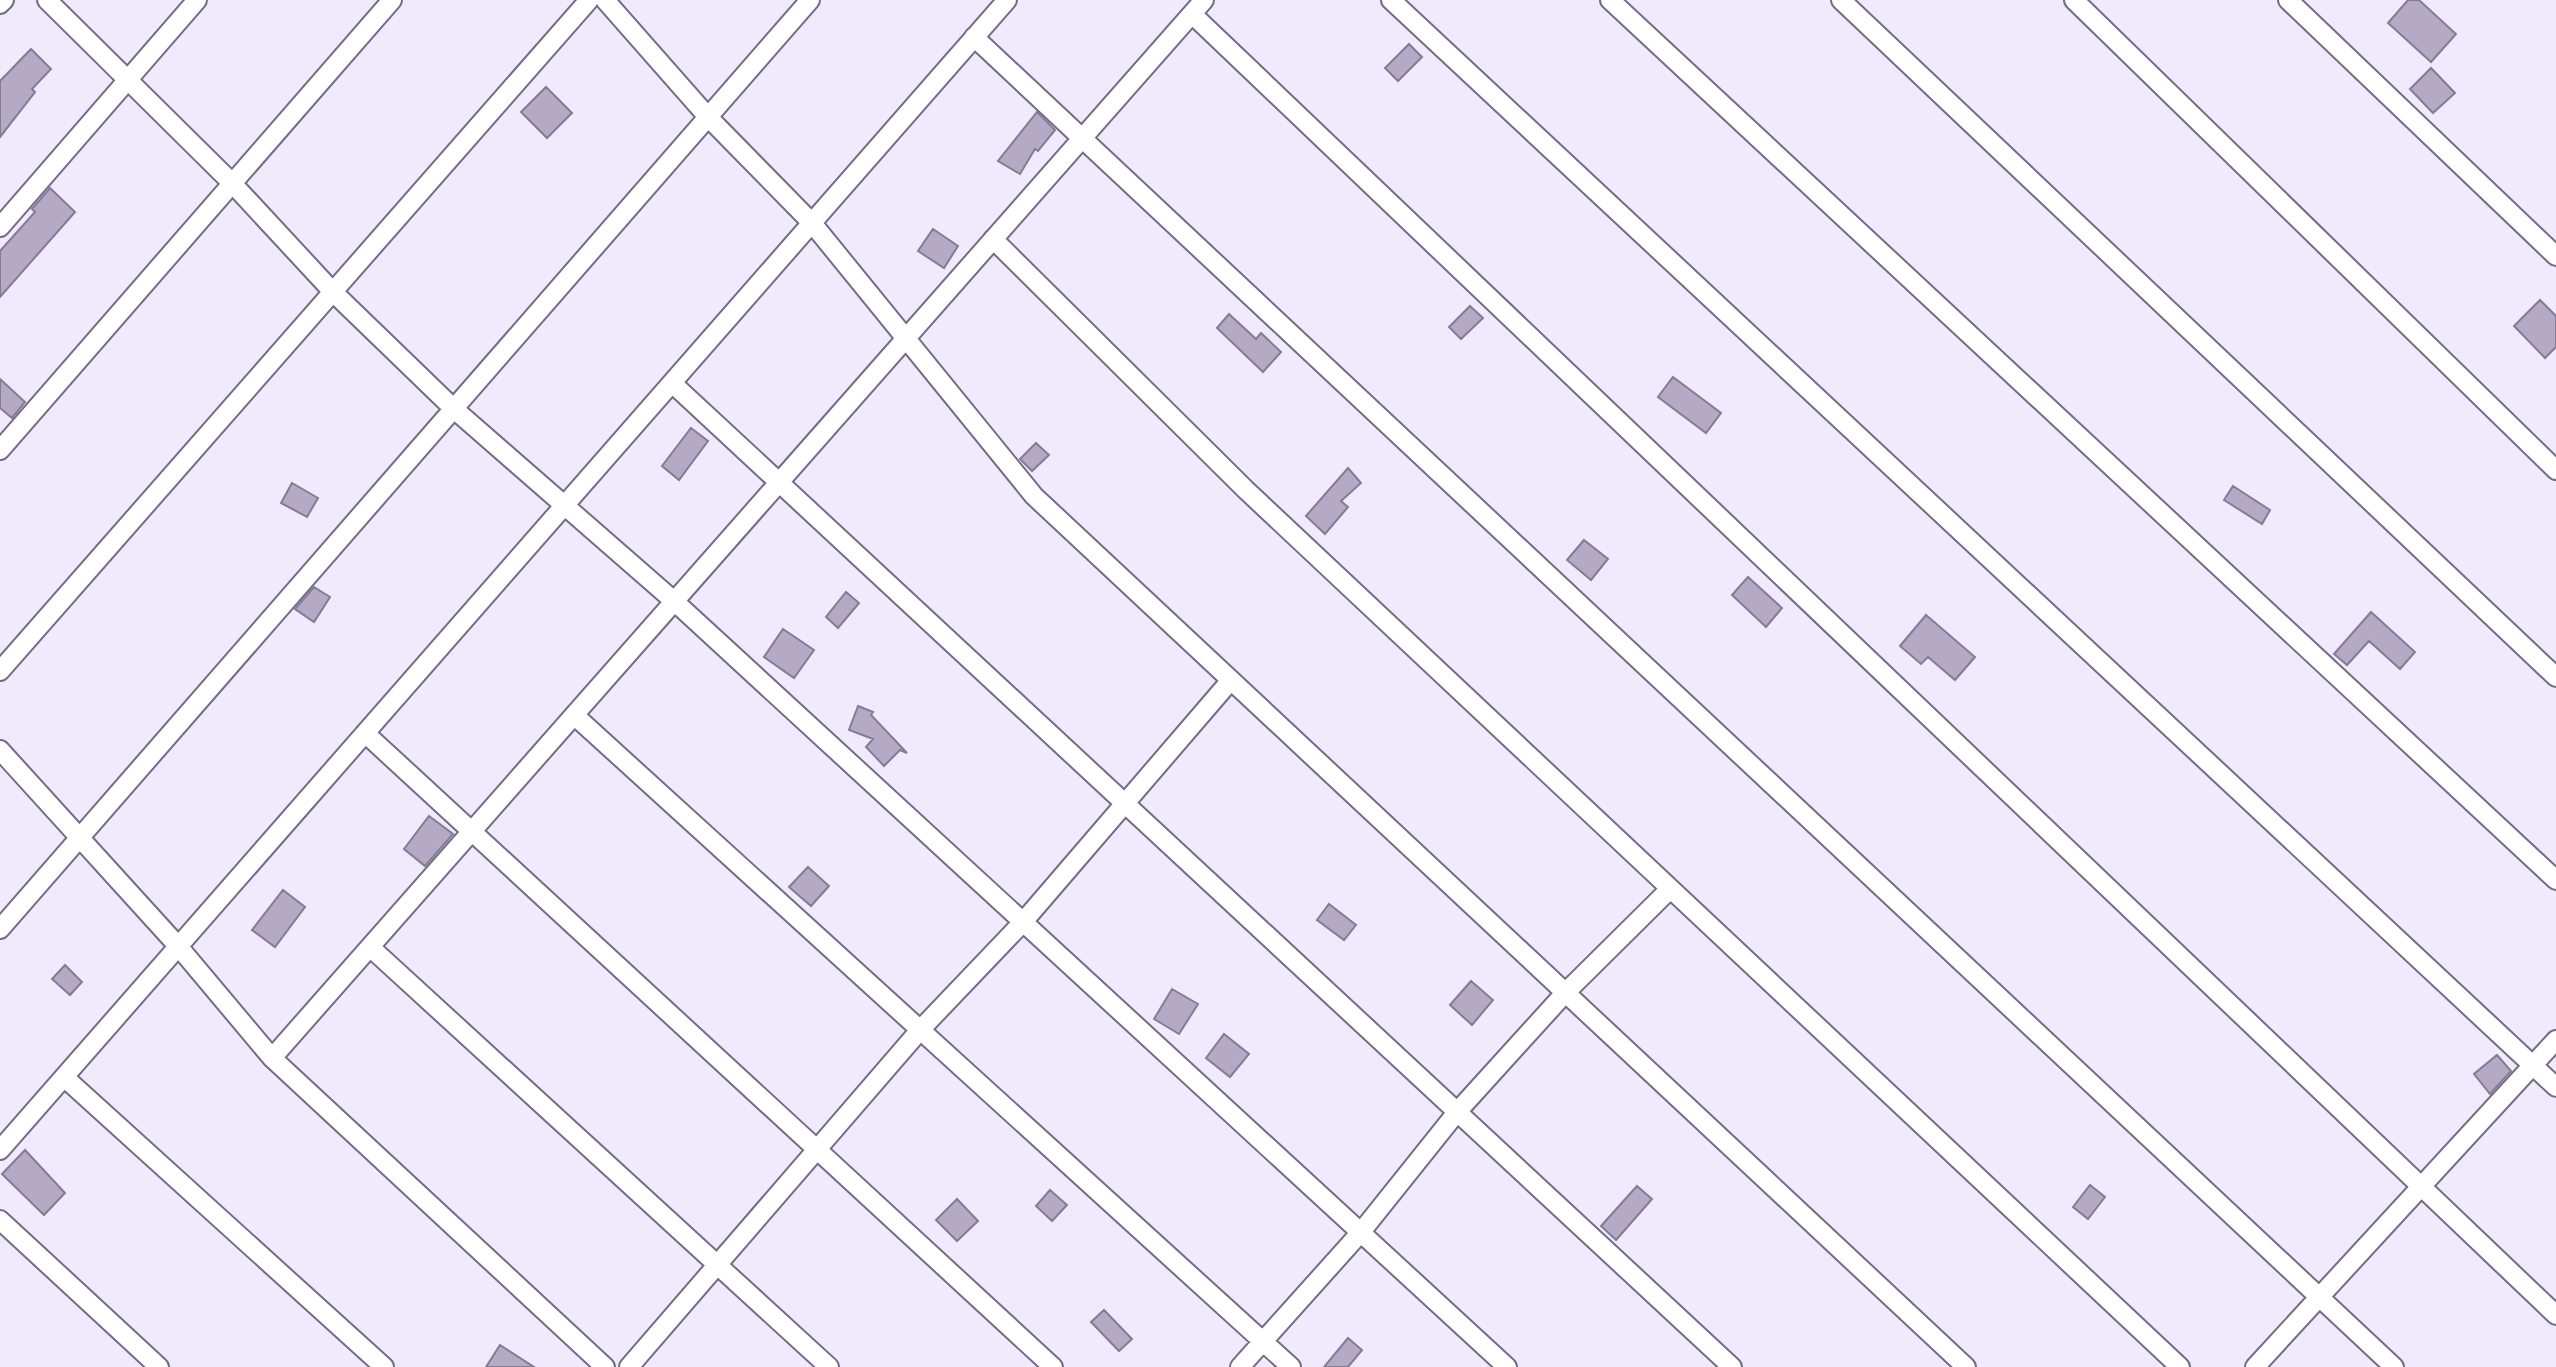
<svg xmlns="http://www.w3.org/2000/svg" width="2556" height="1367" font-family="'Asap Condensed',sans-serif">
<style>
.building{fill:#b4aac6;stroke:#847b95;stroke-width:2}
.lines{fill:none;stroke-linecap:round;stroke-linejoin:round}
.minor-casing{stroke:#746b85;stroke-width:22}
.minor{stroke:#fff;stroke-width:18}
</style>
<rect width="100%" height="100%" fill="#f0eafc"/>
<path class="building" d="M 2408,0 L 2419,0 L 2456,34 L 2431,62 L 2388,23 Z
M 1409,44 L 1422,57 L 1398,81 L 1385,68 Z
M 31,49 L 51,69 L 32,89 L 35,92 L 0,137 L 0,81 Z
M 2431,68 L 2455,93 L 2433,113 L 2410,89 Z
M 546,87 L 572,113 L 547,138 L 521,112 Z
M 1037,112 L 1055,130 L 1038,151 L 1035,149 L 1020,174 L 998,161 Z
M 50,188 L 75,212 L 0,297 L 0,251 L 35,212 L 32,209 Z
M 933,229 L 958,246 L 944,268 L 918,251 Z
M 2540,300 L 2556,316 L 2556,347 L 2545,358 L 2514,326 Z
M 1470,306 L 1483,318 L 1461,339 L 1449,327 Z
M 1229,314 L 1256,339 L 1261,333 L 1281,352 L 1263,372 L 1217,328 Z
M 1673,377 L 1721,413 L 1706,433 L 1658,397 Z
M 0,379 L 25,402 L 12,418 L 0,408 Z
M 691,428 L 708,441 L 679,480 L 662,466 Z
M 1036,443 L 1049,455 L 1032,471 L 1020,459 Z
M 1348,468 L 1361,483 L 1341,501 L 1348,507 L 1325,534 L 1306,516 Z
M 292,483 L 318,498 L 307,517 L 281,503 Z
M 2233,486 L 2270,510 L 2262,524 L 2224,500 Z
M 1584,540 L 1608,559 L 1591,580 L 1567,560 Z
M 1748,577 L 1782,608 L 1766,627 L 1732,595 Z
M 314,587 L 330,597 L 314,622 L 295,609 Z
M 846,592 L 859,603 L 838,628 L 826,617 Z
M 2371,612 L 2415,652 L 2400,669 L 2369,641 L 2347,665 L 2334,654 Z
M 1926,615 L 1975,657 L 1955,680 L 1928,657 L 1921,664 L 1900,646 Z
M 783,629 L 814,650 L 794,678 L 764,657 Z
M 858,706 L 873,712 L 871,715 L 907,753 L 900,750 L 884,766 L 866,747 L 873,739 L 849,730 Z
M 429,816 L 453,834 L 425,866 L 404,849 Z
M 808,867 L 829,886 L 811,906 L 789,887 Z
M 283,890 L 305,907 L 275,947 L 252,930 Z
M 1329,904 L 1356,925 L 1344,940 L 1317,920 Z
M 65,965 L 82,982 L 70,995 L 52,979 Z
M 1471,981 L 1493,1000 L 1472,1025 L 1450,1005 Z
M 1172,989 L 1198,1004 L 1179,1034 L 1154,1019 Z
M 1224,1034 L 1249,1054 L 1230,1077 L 1206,1058 Z
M 2497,1055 L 2511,1071 L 2490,1094 L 2474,1074 Z
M 25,1150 L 65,1193 L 44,1215 L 2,1174 Z
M 2090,1185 L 2105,1197 L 2088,1219 L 2073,1207 Z
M 1637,1186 L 1652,1199 L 1616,1240 L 1601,1226 Z
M 1050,1190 L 1067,1205 L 1052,1221 L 1036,1206 Z
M 957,1199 L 978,1221 L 957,1241 L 936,1220 Z
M 1104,1310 L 1132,1339 L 1119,1351 L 1091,1322 Z
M 1348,1338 L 1362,1350 L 1348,1367 L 1324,1367 Z
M 500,1345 L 534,1367 L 486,1367 Z"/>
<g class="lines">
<g class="minor-casing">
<path id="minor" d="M 47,0 L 232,183 L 333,292 L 454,409 L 674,601 L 1507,1367
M 605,0 L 708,117 L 812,223 L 1034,496 L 1966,1367
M 1391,0 L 2556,1087
M 1610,0 L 2556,880
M 1841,0 L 2556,677
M 2074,0 L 2556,470
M 2288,0 L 2556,256
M 0,4 L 4,0
M 1192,14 L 2556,1315
M 974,37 L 2394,1367
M 0,227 L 197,0
M 993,239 L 1246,490 L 2180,1367
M 672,383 L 1732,1367
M 0,450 L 392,0
M 0,671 L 589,0
M 574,715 L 1291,1367
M 365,733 L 1053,1367
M 0,750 L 178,946 L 272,1058 L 605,1367
M 0,929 L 810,0
M 370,947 L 829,1367
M 272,1058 L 1204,0
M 64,1077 L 384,1367
M 0,1150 L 1007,0
M 0,1220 L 159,1367
M 629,1367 L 920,1030 L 1023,922 L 1231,680
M 1240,1367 L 1361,1232 L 1457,1112 L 1565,993 L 1670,889
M 2255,1367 L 2556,1040"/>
</g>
<use href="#minor" class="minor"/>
</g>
</svg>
